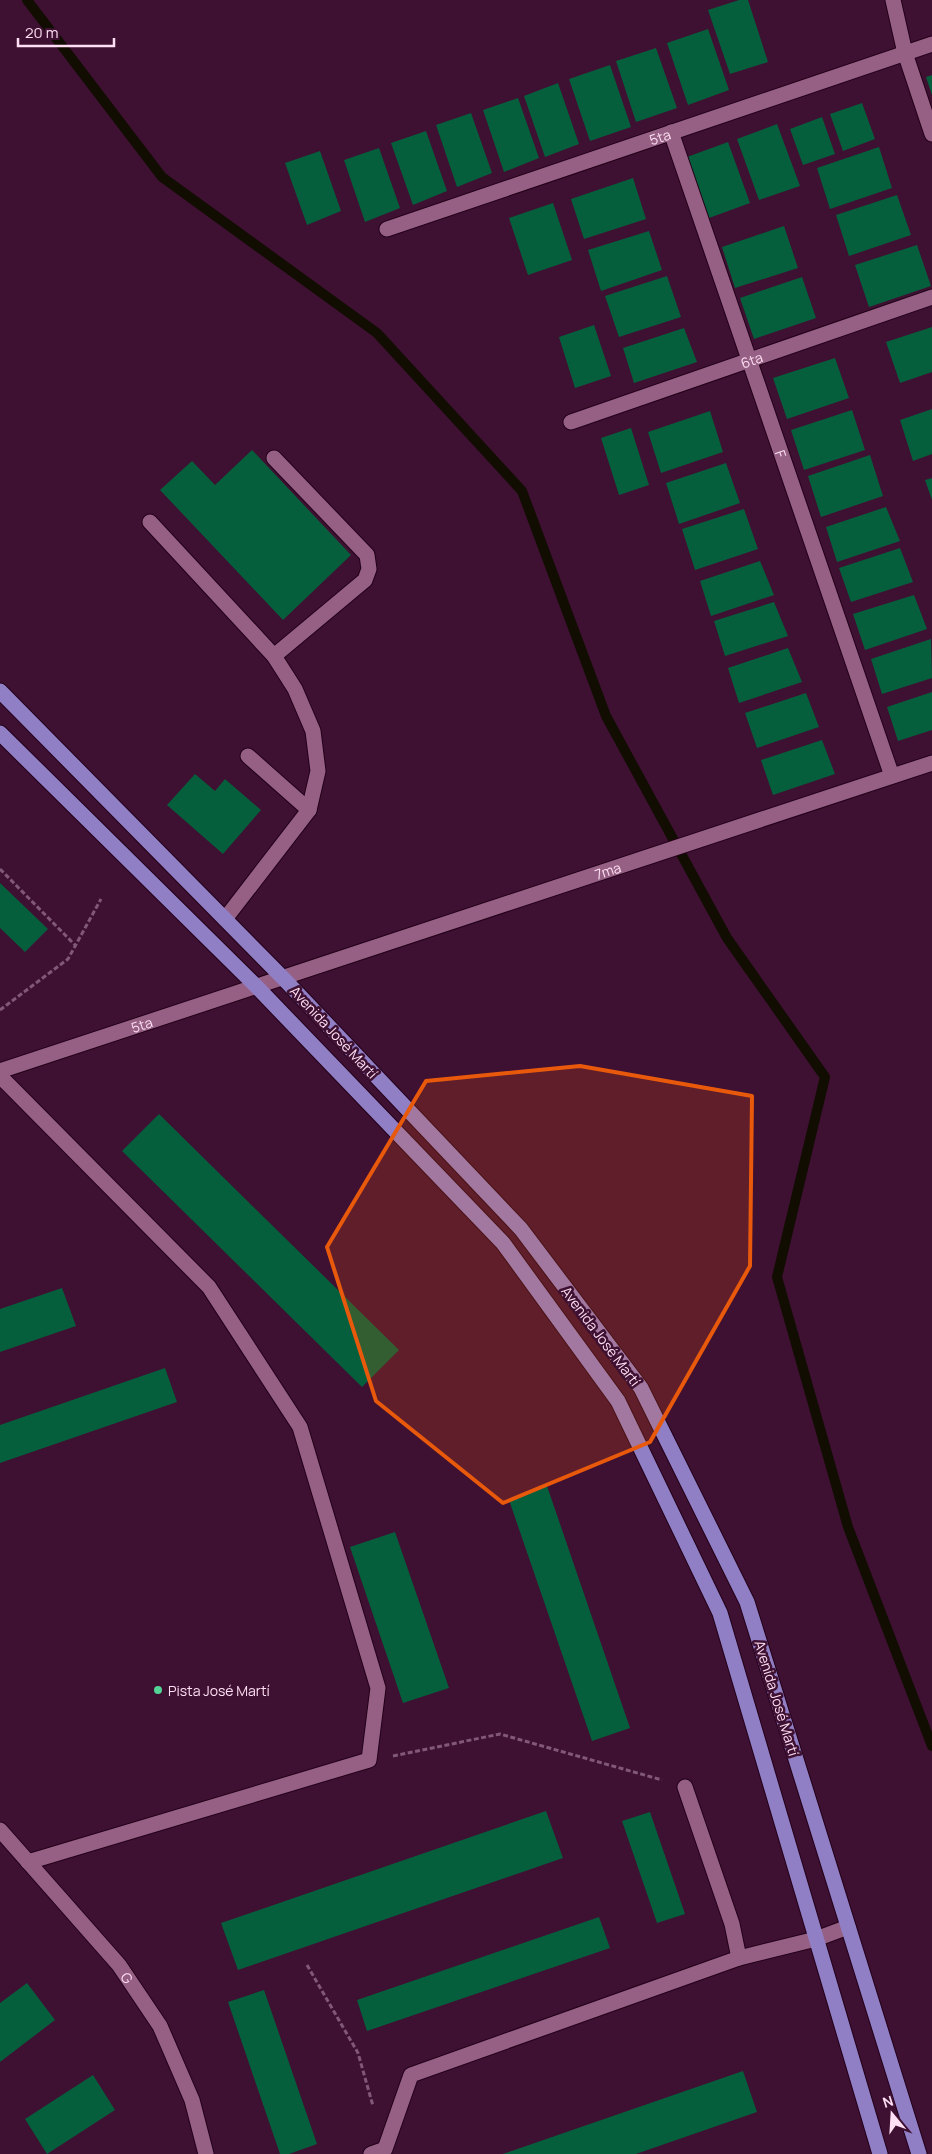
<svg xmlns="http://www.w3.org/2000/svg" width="932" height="2154" font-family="Manrope,sans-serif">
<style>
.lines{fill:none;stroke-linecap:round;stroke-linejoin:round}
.stream{stroke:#110d00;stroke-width:10}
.building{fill:#065f3c}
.minor-casing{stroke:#230019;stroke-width:17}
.major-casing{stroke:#230019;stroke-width:17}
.path{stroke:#815976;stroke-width:3;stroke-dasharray:5 2.5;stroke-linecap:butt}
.minor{stroke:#966085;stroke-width:15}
.major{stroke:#917fc6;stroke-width:15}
.marked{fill:#e8590c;fill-opacity:0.2;stroke:#e8590c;stroke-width:4;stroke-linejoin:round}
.poi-dot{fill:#53d396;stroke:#3e1032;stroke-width:2}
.labels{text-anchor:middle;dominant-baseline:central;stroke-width:5;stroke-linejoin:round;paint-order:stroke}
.street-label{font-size:14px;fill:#fedff3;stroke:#3e1032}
.poi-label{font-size:14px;fill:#fedff3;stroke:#3e1032;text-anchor:start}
</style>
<rect width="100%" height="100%" fill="#3e1032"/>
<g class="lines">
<path class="stream" d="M 27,0 L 162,177 L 377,333 L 522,491 L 606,716 L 727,938 L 825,1077 L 777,1277 L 848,1527 L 932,1746"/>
</g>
<path class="building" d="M 739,0 L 748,0 L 768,62 L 730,74 L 708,10 Z
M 708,29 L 729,90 L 688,105 L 667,43 Z
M 656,48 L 677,108 L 636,122 L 616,61 Z
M 610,65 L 631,127 L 590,141 L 569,79 Z
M 932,75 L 932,95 L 926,77 Z
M 558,83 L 579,144 L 545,157 L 524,96 Z
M 518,98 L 539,158 L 504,172 L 483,110 Z
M 862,103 L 875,139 L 843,151 L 830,114 Z
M 471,113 L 492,173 L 457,187 L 436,125 Z
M 822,117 L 835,154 L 803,165 L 790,129 Z
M 777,124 L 800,186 L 759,200 L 737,139 Z
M 426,131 L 447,191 L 413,205 L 391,143 Z
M 728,142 L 750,203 L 709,218 L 687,157 Z
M 879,147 L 892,188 L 830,209 L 817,168 Z
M 379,148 L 400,208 L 365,222 L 344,160 Z
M 320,151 L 341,211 L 307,225 L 285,163 Z
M 633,178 L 646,219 L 584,239 L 571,199 Z
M 897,195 L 911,235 L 849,256 L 836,215 Z
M 553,203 L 572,260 L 528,275 L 509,218 Z
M 784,226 L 798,268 L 735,288 L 722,247 Z
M 649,231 L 662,270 L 601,291 L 588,250 Z
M 917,245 L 931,286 L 869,307 L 855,265 Z
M 667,276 L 681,317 L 619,337 L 605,296 Z
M 802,277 L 816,318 L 754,339 L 740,298 Z
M 594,325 L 611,376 L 575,388 L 559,337 Z
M 932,327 L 932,372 L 900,383 L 886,342 Z
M 684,328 L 697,362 L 634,383 L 623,348 Z
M 835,358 L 849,398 L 787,419 L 773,378 Z
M 932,409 L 932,454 L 913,461 L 900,420 Z
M 852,410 L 865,450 L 804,470 L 791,430 Z
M 710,411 L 723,452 L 661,473 L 648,432 Z
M 631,428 L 649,485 L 619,495 L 601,438 Z
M 252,450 L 351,555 L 283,620 L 160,490 L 192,461 L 215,485 Z
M 870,455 L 883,496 L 821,517 L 808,476 Z
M 726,463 L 740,503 L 679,524 L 666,483 Z
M 932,478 L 932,500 L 925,480 Z
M 886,507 L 900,541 L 837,562 L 826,527 Z
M 744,509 L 758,549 L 695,570 L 682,529 Z
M 900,548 L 913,582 L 851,602 L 839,568 Z
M 760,561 L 774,595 L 711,616 L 700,581 Z
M 914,595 L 927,629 L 865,650 L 853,614 Z
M 774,602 L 788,636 L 725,656 L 714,621 Z
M 931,639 L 932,678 L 882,694 L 871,659 Z
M 788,648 L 802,682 L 739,703 L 728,668 Z
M 932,692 L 932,730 L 898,741 L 887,707 Z
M 806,693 L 819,727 L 757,748 L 745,713 Z
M 822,740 L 835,774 L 773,795 L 761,760 Z
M 195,774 L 215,791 L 225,779 L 261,810 L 223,854 L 167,805 Z
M 0,883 L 48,929 L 25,952 L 0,928 Z
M 159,1114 L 399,1350 L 362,1387 L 122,1151 Z
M 62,1288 L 76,1326 L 0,1352 L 0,1309 Z
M 165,1368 L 177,1402 L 0,1463 L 0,1425 Z
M 547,1486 L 630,1728 L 592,1741 L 509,1500 Z
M 395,1532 L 449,1688 L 403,1703 L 350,1547 Z
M 546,1811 L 563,1858 L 238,1970 L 221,1923 Z
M 650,1812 L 685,1914 L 657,1923 L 622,1821 Z
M 599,1917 L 610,1948 L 367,2031 L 357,2000 Z
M 27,1983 L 55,2020 L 0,2062 L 0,2003 Z
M 264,1990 L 317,2144 L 289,2154 L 280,2154 L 228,2002 Z
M 743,2071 L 757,2112 L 636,2154 L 503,2154 Z
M 93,2075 L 115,2110 L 47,2154 L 25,2119 Z"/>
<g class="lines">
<g class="minor-casing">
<g id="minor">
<path d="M 893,0 L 905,53 L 932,134"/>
<path id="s1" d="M 671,132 L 892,776"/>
<path id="s2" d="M 387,229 L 932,44"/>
<path id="s3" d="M 571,422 L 932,297"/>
<path d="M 274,458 L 367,555 L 369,569 L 365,580 L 274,656"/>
<path d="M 150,522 L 274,656 L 295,689 L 313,731 L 318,771 L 309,810 L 225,919"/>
<path d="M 248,756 L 309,810"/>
<path id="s4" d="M 0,1071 L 932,763"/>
<path d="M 0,1076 L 209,1287 L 300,1427 L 378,1688 L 369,1760 L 28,1862"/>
<path id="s5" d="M 0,1830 L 119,1965 L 160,2026 L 192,2100 L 206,2154"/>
<path d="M 739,1958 L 816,1939 L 848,1927"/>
<path d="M 371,2154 L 385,2149 L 411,2075 L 739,1958 L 732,1924 L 685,1787"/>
</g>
</g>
<g class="major-casing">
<path id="major" d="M 0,691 L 283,978 L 521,1229 L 641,1388 L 747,1602 L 919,2154
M 0,733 L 256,986 L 503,1243 L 618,1401 L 720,1613 L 880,2154"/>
</g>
<path class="path" d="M 0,869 L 75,945
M 0,1010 L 68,959 L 101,899
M 393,1756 L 500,1734 L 662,1780
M 307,1965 L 358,2053 L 373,2106"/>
<use href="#minor" class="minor"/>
<use href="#major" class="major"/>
</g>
<path class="marked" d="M 580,1066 L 752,1096 L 750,1266 L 650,1442 L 503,1503 L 376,1401 L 327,1247 L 426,1081 Z"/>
<circle class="poi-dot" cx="158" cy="1690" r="5"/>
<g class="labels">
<g class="street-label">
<text stroke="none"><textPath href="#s2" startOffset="288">5ta</textPath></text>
<text stroke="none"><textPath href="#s3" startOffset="191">6ta</textPath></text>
<text stroke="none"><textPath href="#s1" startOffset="340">F</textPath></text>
<text stroke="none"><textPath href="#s4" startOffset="640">7ma</textPath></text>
<text stroke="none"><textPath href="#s4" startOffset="149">5ta</textPath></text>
<text transform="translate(334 1032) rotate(47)">Avenida José Martí</text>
<text transform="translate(601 1336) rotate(53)">Avenida José Martí</text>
<text transform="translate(777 1698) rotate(73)">Avenida José Martí</text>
<text stroke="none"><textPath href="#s5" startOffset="195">G</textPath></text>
</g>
<g class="poi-label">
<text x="168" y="1690">Pista José Martí</text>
</g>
</g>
<g transform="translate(892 2114) rotate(342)" stroke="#3e1032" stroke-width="4" paint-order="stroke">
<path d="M0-4L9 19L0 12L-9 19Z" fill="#fedff3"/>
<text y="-8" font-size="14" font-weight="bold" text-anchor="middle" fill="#fedff3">N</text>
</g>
<path d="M18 38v8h96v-8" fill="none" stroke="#fedff3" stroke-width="2.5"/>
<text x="25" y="38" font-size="15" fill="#fedff3" stroke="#3e1032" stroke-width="4" paint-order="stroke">20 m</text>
</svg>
